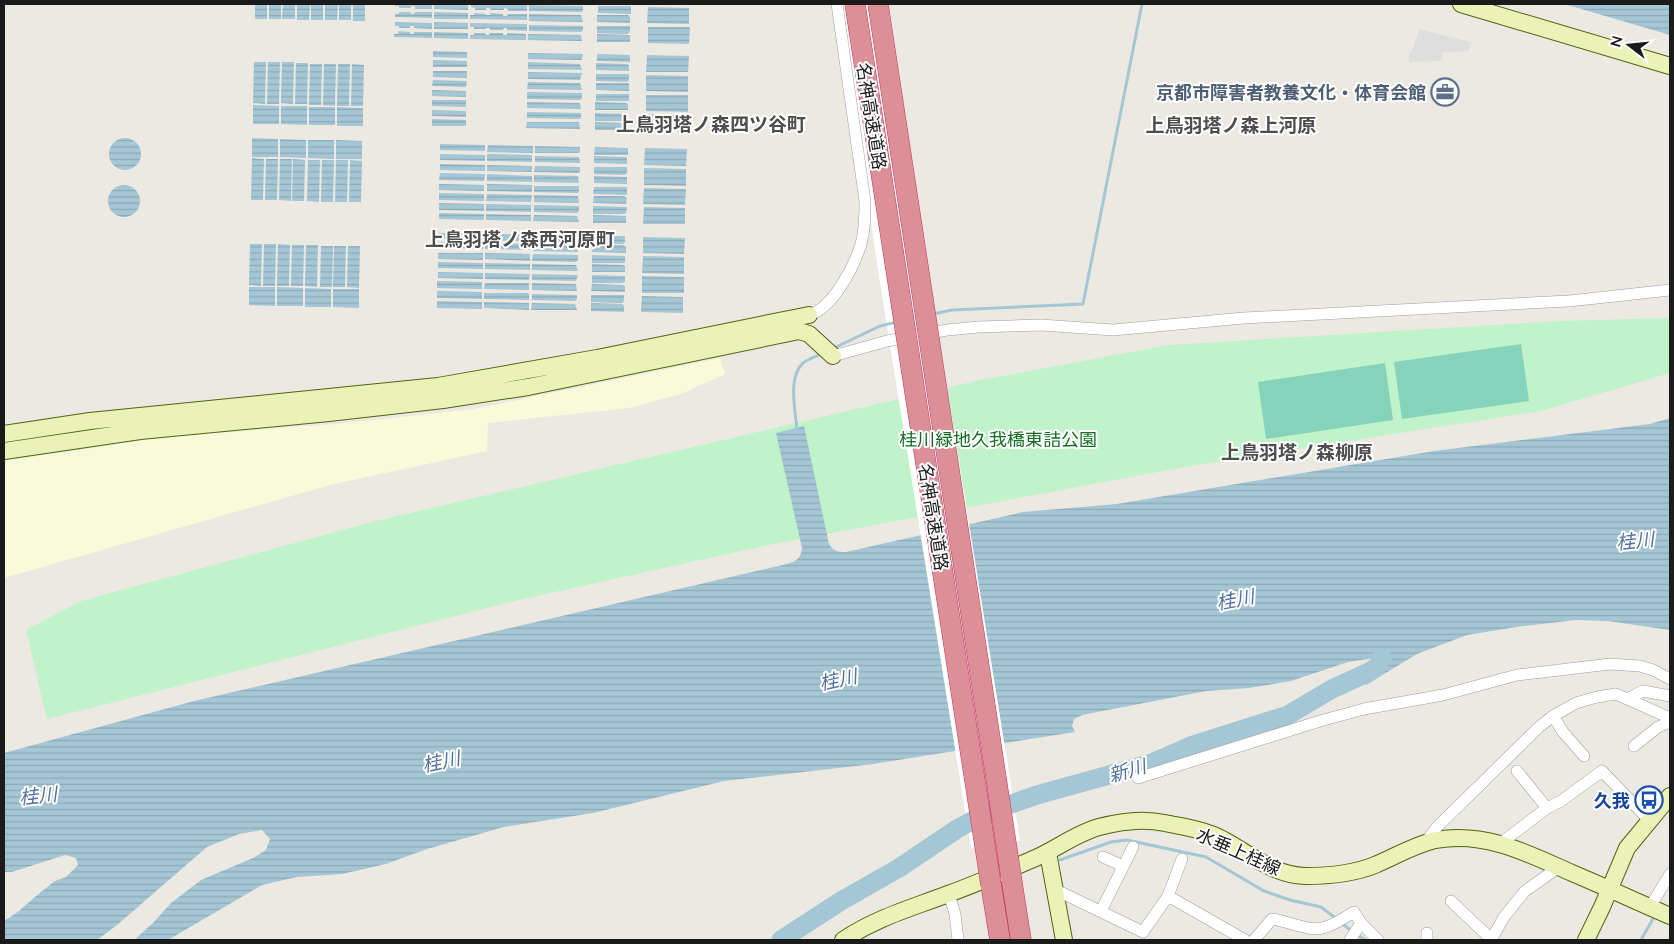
<svg xmlns="http://www.w3.org/2000/svg" width="1674" height="944" font-family="Lato,'Noto Sans JP',sans-serif">
<style>
.education{fill:#f8fbda}
.park{fill:#c0f3c9}
.pitch{fill:#86d3bc}
.parking{fill:#dedede}
.water{fill:url(#water-rules)}
.pier{fill:#fff}
.lines{fill:none;stroke-linecap:round;stroke-linejoin:round}
.stream{stroke:#a5c6d5;stroke-width:3}
.river{stroke:#a5c6d5;stroke-width:19}
.street-casing{stroke:#9e9e9e;stroke-width:12}
.secondary-casing{stroke:#54640f;stroke-width:18}
.highway-casing{stroke:#c23559;stroke-width:21}
.street{stroke:#fff;stroke-width:11}
.secondary{stroke:#eaf2b8;stroke-width:16}
.highway{stroke:#dc8f97;stroke-width:20}
.highway-bridge-casing{stroke:#c23559;stroke-width:21;stroke-linecap:butt}
.highway-bridge{stroke:#dc8f97;stroke-width:20}
.labels{text-anchor:middle;dominant-baseline:central;stroke-width:4;stroke-linejoin:round;paint-order:stroke}
.service-label{font-size:18px;font-weight:bold;fill:#4e5e75;stroke:#fff;text-anchor:end}
.street-label{font-size:18px;fill:#1a1a1a;stroke:#fff}
.park-label{font-size:18px;fill:#156c24;stroke:#fff}
.transit-label{font-size:18px;font-weight:bold;fill:#164399;stroke:#fff;text-anchor:end}
.neighbourhood-label{font-size:19px;font-weight:bold;fill:#4d4d4d;stroke:#fff}
.water-label{font-size:19px;font-style:italic;fill:#52729f;stroke:#fff}
</style>
<defs>
<pattern id="water-rules" width="6" height="5" patternUnits="userSpaceOnUse" patternTransform="scale(1.25)"><rect width="6" height="5" fill="#a5c6d5"/><path d="M0 2.5h6" fill="none" stroke="#8daab6"/></pattern>
</defs>
<rect width="100%" height="100%" fill="#ebe9e1"/>
<path class="education" d="M 720,358 L 725,374 L 681,394 L 629,408 L 488,423 L 487,451 L 330,485 L 4,578 L 4,461 L 166,437 L 336,424 L 474,409 Z"/>
<path class="park" d="M 1670,318 L 1670,373 L 1541,411 L 1190,466 L 773,544 L 523,599 L 47,719 L 26,630 L 81,601 L 376,521 L 976,381 L 1169,345 L 1560,321 Z"/>
<path class="pitch" d="M 1521,344 L 1529,401 L 1402,419 L 1394,362 Z
M 1385,363 L 1393,420 L 1266,439 L 1258,382 Z"/>
<path class="parking" d="M 1419,29 L 1470,42 L 1469,51 L 1442,52 L 1442,61 L 1409,62 L 1409,55 L 1414,47 Z"/>
<path class="water" d="M 255,4 L 267,4 L 267,19 L 255,19 Z
M 269,4 L 281,4 L 281,19 L 269,19 Z
M 283,4 L 295,4 L 295,19 L 282,19 Z
M 297,4 L 310,4 L 309,20 L 297,20 Z
M 311,4 L 323,4 L 323,20 L 311,20 Z
M 325,4 L 338,4 L 337,20 L 325,20 Z
M 339,4 L 351,4 L 351,20 L 339,20 Z
M 353,4 L 365,4 L 365,21 L 353,21 Z
M 395,4 L 432,4 L 432,9 L 415,9 L 415,6 L 411,6 L 411,8 L 399,8 L 399,6 L 395,6 Z
M 434,4 L 468,4 L 468,10 L 434,9 Z
M 471,4 L 527,5 L 527,11 L 508,11 L 508,9 L 504,8 L 504,10 L 491,10 L 490,8 L 486,8 L 486,10 L 475,10 L 475,8 L 471,7 Z
M 1563,4 L 1670,4 L 1670,35 L 1578,8 Z
M 529,5 L 583,6 L 583,11 L 581,12 L 529,11 Z
M 598,6 L 631,6 L 631,14 L 598,13 Z
M 648,7 L 689,8 L 689,24 L 647,23 Z
M 399,12 L 410,12 L 411,14 L 414,14 L 415,12 L 432,12 L 432,18 L 395,17 L 395,14 L 399,14 Z
M 434,12 L 468,13 L 468,19 L 434,19 Z
M 474,13 L 486,14 L 486,15 L 490,15 L 490,13 L 503,14 L 503,16 L 507,16 L 508,14 L 527,14 L 527,20 L 470,19 L 470,15 L 474,15 Z
M 529,14 L 581,15 L 583,22 L 529,21 Z
M 597,15 L 628,15 L 630,17 L 630,23 L 597,22 Z
M 395,22 L 432,23 L 432,29 L 414,28 L 414,26 L 410,26 L 410,28 L 399,28 L 399,26 L 395,26 Z
M 434,22 L 468,23 L 468,29 L 434,29 Z
M 470,23 L 527,24 L 527,31 L 507,30 L 507,28 L 504,28 L 503,30 L 490,30 L 490,28 L 486,28 L 486,29 L 474,29 L 474,27 L 470,27 Z
M 529,25 L 583,26 L 583,30 L 581,32 L 529,31 Z
M 597,26 L 630,26 L 630,32 L 627,34 L 597,33 Z
M 648,27 L 690,27 L 689,44 L 648,43 Z
M 399,31 L 410,32 L 410,34 L 414,34 L 414,32 L 432,32 L 432,38 L 394,37 L 394,34 L 398,34 Z
M 434,32 L 468,33 L 468,39 L 434,38 Z
M 474,33 L 485,33 L 486,35 L 489,35 L 490,33 L 503,33 L 503,35 L 507,35 L 507,33 L 526,34 L 526,40 L 470,39 L 470,35 L 474,35 Z
M 528,34 L 581,35 L 582,41 L 528,40 Z
M 597,34 L 630,35 L 630,42 L 597,42 Z
M 433,51 L 467,52 L 467,58 L 433,57 Z
M 528,53 L 583,54 L 582,59 L 581,60 L 528,59 Z
M 597,54 L 630,55 L 630,62 L 597,61 Z
M 647,55 L 689,56 L 688,72 L 646,72 Z
M 433,60 L 467,61 L 467,67 L 433,67 Z
M 254,62 L 266,62 L 265,104 L 253,103 Z
M 268,62 L 280,62 L 279,104 L 267,104 Z
M 282,62 L 294,62 L 293,104 L 281,103 Z
M 528,62 L 580,64 L 582,70 L 528,69 Z
M 296,63 L 308,63 L 307,104 L 295,104 Z
M 596,63 L 627,64 L 629,65 L 629,71 L 596,70 Z
M 310,64 L 322,64 L 321,105 L 309,105 Z
M 324,64 L 336,64 L 335,106 L 323,105 Z
M 338,64 L 350,64 L 349,106 L 337,106 Z
M 352,64 L 364,65 L 363,106 L 351,106 Z
M 433,71 L 467,71 L 467,78 L 433,77 Z
M 528,72 L 582,73 L 580,80 L 528,79 Z
M 596,74 L 629,74 L 629,80 L 627,82 L 596,81 Z
M 646,75 L 688,76 L 688,92 L 646,91 Z
M 433,80 L 467,81 L 466,87 L 432,86 Z
M 528,82 L 580,83 L 582,90 L 527,89 Z
M 596,83 L 629,83 L 629,91 L 596,90 Z
M 432,90 L 466,91 L 466,97 L 432,96 Z
M 527,92 L 582,93 L 582,98 L 580,100 L 527,99 Z
M 596,94 L 629,94 L 629,101 L 596,101 Z
M 646,95 L 688,95 L 688,112 L 646,111 Z
M 432,100 L 466,100 L 466,107 L 432,106 Z
M 527,102 L 580,103 L 581,109 L 527,108 Z
M 595,102 L 626,103 L 628,104 L 628,110 L 595,110 Z
M 253,105 L 279,106 L 279,124 L 253,124 Z
M 281,106 L 307,106 L 307,125 L 281,124 Z
M 309,107 L 335,107 L 335,125 L 309,125 Z
M 337,107 L 363,108 L 363,126 L 337,126 Z
M 432,110 L 466,111 L 466,117 L 432,116 Z
M 527,112 L 581,113 L 581,118 L 579,119 L 527,118 Z
M 595,113 L 628,114 L 628,120 L 626,121 L 595,121 Z
M 646,114 L 688,115 L 687,131 L 645,130 Z
M 432,119 L 466,120 L 466,126 L 432,126 Z
M 527,122 L 579,122 L 580,129 L 526,128 Z
M 595,122 L 628,123 L 628,130 L 595,130 Z
M 252,138 L 278,139 L 278,157 L 252,157 Z
M109 154a16 16 0 1 1 32 0a16 16 0 1 1-32 0Z
M 280,139 L 306,140 L 306,158 L 280,157 Z
M 308,140 L 334,140 L 334,159 L 308,158 Z
M 336,140 L 362,141 L 362,159 L 336,159 Z
M 440,144 L 485,145 L 485,151 L 440,150 Z
M 488,145 L 533,146 L 533,153 L 487,152 Z
M 535,146 L 580,147 L 580,152 L 578,153 L 535,153 Z
M 595,147 L 628,148 L 628,155 L 594,155 Z
M 645,148 L 687,149 L 686,166 L 644,165 Z
M 440,154 L 485,155 L 485,161 L 440,160 Z
M 487,154 L 532,155 L 532,162 L 487,161 Z
M 535,156 L 579,157 L 580,163 L 535,162 Z
M 594,156 L 625,157 L 627,158 L 627,164 L 594,163 Z
M 252,158 L 264,159 L 263,200 L 251,200 Z
M 266,159 L 278,159 L 277,200 L 265,200 Z
M 280,159 L 292,159 L 291,201 L 279,200 Z
M 293,159 L 305,160 L 304,201 L 292,201 Z
M 308,160 L 320,160 L 319,202 L 307,201 Z
M 322,160 L 334,160 L 333,202 L 321,202 Z
M 336,160 L 348,160 L 347,202 L 335,202 Z
M 350,160 L 362,161 L 361,202 L 349,202 Z
M 440,164 L 485,165 L 485,171 L 440,170 Z
M 487,165 L 532,166 L 532,172 L 487,171 Z
M 535,166 L 580,167 L 580,172 L 578,173 L 534,172 Z
M 594,167 L 627,167 L 627,173 L 625,175 L 594,174 Z
M 644,168 L 686,169 L 686,186 L 644,185 Z
M 440,173 L 485,174 L 484,181 L 439,180 Z
M 487,174 L 532,176 L 532,182 L 487,181 Z
M 534,175 L 578,176 L 579,183 L 534,182 Z
M 594,176 L 627,177 L 627,184 L 594,183 Z
M 439,184 L 484,185 L 484,191 L 439,190 Z
M 487,184 L 532,185 L 532,192 L 487,191 Z
M108 201a16 16 0 1 1 32 0a16 16 0 1 1-32 0Z
M 534,186 L 579,186 L 579,191 L 578,193 L 534,192 Z
M 594,187 L 627,187 L 627,195 L 593,194 Z
M 644,188 L 686,189 L 685,205 L 643,204 Z
M 439,193 L 484,194 L 484,201 L 439,200 Z
M 487,194 L 532,195 L 531,202 L 486,201 Z
M 534,195 L 578,196 L 579,203 L 534,202 Z
M 594,196 L 624,196 L 627,198 L 626,204 L 593,203 Z
M 439,203 L 484,204 L 484,211 L 439,210 Z
M 486,204 L 531,205 L 531,212 L 486,211 Z
M 534,205 L 579,206 L 579,211 L 577,213 L 534,212 Z
M 593,206 L 627,207 L 626,213 L 624,214 L 593,214 Z
M 644,207 L 685,208 L 685,224 L 643,224 Z
M 439,213 L 484,214 L 484,220 L 439,219 Z
M 486,214 L 531,215 L 531,221 L 486,220 Z
M 534,215 L 577,216 L 579,222 L 533,221 Z
M 593,215 L 626,216 L 626,223 L 593,223 Z
M 438,233 L 483,233 L 483,240 L 438,239 Z
M 486,234 L 531,235 L 530,241 L 485,240 Z
M 533,234 L 578,235 L 578,240 L 577,242 L 533,241 Z
M 592,236 L 625,236 L 625,242 L 623,244 L 592,243 Z
M 643,237 L 685,238 L 684,254 L 643,253 Z
M 438,242 L 483,243 L 483,249 L 438,248 Z
M 485,243 L 530,244 L 530,250 L 485,249 Z
M 250,244 L 262,244 L 261,286 L 249,285 Z
M 264,244 L 276,244 L 275,286 L 263,286 Z
M 278,244 L 290,245 L 289,286 L 277,286 Z
M 533,244 L 576,245 L 578,252 L 533,251 Z
M 292,245 L 304,245 L 303,286 L 291,286 Z
M 306,245 L 318,245 L 317,287 L 305,286 Z
M 593,245 L 623,245 L 626,247 L 626,253 L 592,252 Z
M 321,246 L 333,246 L 332,287 L 320,287 Z
M 334,246 L 346,246 L 345,287 L 333,287 Z
M 348,246 L 360,246 L 359,288 L 347,287 Z
M 438,253 L 483,253 L 483,260 L 438,259 Z
M 485,253 L 530,254 L 530,261 L 485,259 Z
M 533,254 L 578,255 L 578,260 L 576,262 L 532,261 Z
M 592,255 L 625,256 L 625,262 L 623,263 L 592,263 Z
M 643,256 L 684,257 L 684,274 L 642,273 Z
M 438,262 L 483,263 L 483,269 L 438,268 Z
M 485,263 L 530,264 L 530,270 L 485,269 Z
M 532,264 L 576,265 L 578,271 L 532,270 Z
M 592,264 L 623,265 L 625,266 L 625,272 L 592,272 Z
M 438,272 L 483,273 L 483,279 L 438,278 Z
M 485,273 L 530,274 L 529,280 L 485,279 Z
M 532,274 L 578,275 L 576,281 L 532,280 Z
M 592,275 L 625,276 L 625,282 L 622,283 L 592,283 Z
M 642,276 L 684,277 L 684,293 L 642,293 Z
M 437,281 L 482,282 L 482,289 L 437,288 Z
M 485,283 L 529,283 L 529,290 L 484,289 Z
M 532,283 L 576,284 L 577,291 L 532,290 Z
M 592,284 L 623,285 L 625,286 L 625,292 L 591,291 Z
M 249,287 L 275,287 L 275,306 L 249,305 Z
M 277,287 L 303,288 L 303,306 L 277,306 Z
M 305,288 L 331,289 L 331,307 L 305,307 Z
M 333,289 L 359,289 L 359,308 L 333,307 Z
M 437,291 L 482,292 L 482,299 L 437,298 Z
M 484,293 L 529,293 L 529,300 L 484,299 Z
M 532,294 L 577,295 L 577,299 L 575,301 L 532,300 Z
M 591,295 L 624,295 L 624,301 L 622,303 L 591,302 Z
M 642,296 L 683,297 L 683,313 L 641,312 Z
M 437,301 L 482,302 L 482,309 L 437,308 Z
M 484,302 L 529,303 L 529,310 L 484,308 Z
M 532,303 L 575,304 L 577,310 L 531,310 Z
M 591,303 L 622,304 L 624,306 L 624,312 L 591,311 Z
M 1670,418 L 1670,630 L 1608,621 L 1576,620 L 1523,626 L 1467,635 L 1417,654 L 1366,685 L 1361,669 L 1373,664 L 1374,658 L 1348,662 L 1291,681 L 1249,688 L 1206,691 L 1082,715 L 1074,719 L 1072,726 L 1075,732 L 873,764 L 724,781 L 593,813 L 504,827 L 427,849 L 386,864 L 342,874 L 297,877 L 262,885 L 168,940 L 134,940 L 153,923 L 171,903 L 201,880 L 253,858 L 266,850 L 270,839 L 262,830 L 239,834 L 207,847 L 117,925 L 97,940 L 4,940 L 4,921 L 19,911 L 36,896 L 55,881 L 66,877 L 78,865 L 76,858 L 65,855 L 12,872 L 4,872 L 4,753 L 194,701 L 787,564 C 797,561 801,558 802,548 L 776,433 L 804,426 L 829,544 C 833,551 837,552 846,552 L 1023,512 L 1117,504 L 1434,451 L 1650,424 Z"/>
<path class="pier" d="M 838,4 L 889,4 L 929,274 L 1020,841 L 971,848 L 880,283 Z"/>
<g class="lines">
<path class="stream" d="M 933,314 L 952,310 L 1083,304 L 1142,4
M 834,348 L 880,326 L 897,322
M 797,431 C 796,413 787,377 803,363 C 808,359 817,356 824,353
M 1060,860 L 1111,842 L 1127,840 L 1206,857 L 1264,891 L 1290,900 L 1321,907 L 1337,919
M 1341,923 L 1352,931
M 1358,935 L 1365,940
M 1641,940 L 1654,917 L 1656,918"/>
<path class="river" d="M 781,940 L 841,901 L 899,868 L 957,829 L 986,813 L 1037,795 L 1152,763 L 1193,745 L 1288,715 L 1332,689 L 1369,672 L 1378,666 L 1382,658"/>
<g class="street-casing">
<path id="street" d="M 809,315 C 833,308 854,267 861,244 C 865,230 865,216 865,201 L 837,4
M 833,356 L 887,341 L 947,330 L 979,327 L 1041,325 L 1113,330 L 1244,318 L 1569,301 L 1670,290
M 1629,698 L 1643,691 L 1670,696
M 1553,716 L 1563,732 L 1584,756
M 1634,746 L 1658,727 L 1670,722
M 1517,771 L 1547,808
M 1138,778 L 1320,721 L 1364,709 L 1443,695 L 1517,675 L 1610,664 L 1640,666 L 1653,670 L 1670,679
M 1426,842 L 1437,827 L 1539,727 L 1553,716 L 1576,703 L 1597,697 L 1616,694 L 1670,718
M 1501,843 L 1547,808 L 1561,801 L 1602,771 L 1649,820
M 1103,857 L 1123,866
M 1056,890 L 1143,932 L 1168,896 L 1182,859
M 949,894 L 955,914 L 958,940
M 1168,896 L 1245,940
M 1451,901 L 1492,940
M 1650,907 L 1670,874
M 1101,911 L 1133,847
M 1427,933 L 1427,940
M 1254,940 L 1272,919 C 1289,921 1309,933 1326,927 C 1336,924 1345,917 1354,912 L 1361,923 L 1378,940
M 1350,940 L 1361,923
M 1491,940 L 1504,917 L 1525,891 L 1559,867"/>
</g>
<g class="secondary-casing">
<path id="secondary" d="M 1461,4 L 1670,66
M 4,434 L 90,421 L 438,386 L 597,358 L 809,315
M 4,451 L 140,431 L 329,413 L 443,400 L 528,387 L 799,331 L 809,334 L 833,356
M 1048,853 L 1064,940
M 843,940 C 878,917 909,909 948,894 C 976,884 1003,872 1031,860 C 1054,851 1074,834 1099,827 C 1121,821 1142,818 1165,823 C 1184,827 1207,830 1224,840 C 1250,854 1273,875 1305,876 C 1328,876 1353,874 1375,865 C 1394,857 1416,844 1436,840 C 1486,831 1529,854 1572,873 C 1605,887 1638,902 1670,916
M 1586,940 L 1602,907 L 1627,848 L 1670,796"/>
</g>
<g class="highway-casing">
<path id="highway" d="M 1011,876 L 1021,940
M 991,885 L 1000,940"/>
</g>
<use href="#street" class="street"/>
<use href="#secondary" class="secondary"/>
<use href="#highway" class="highway"/>
<g class="highway-bridge-casing">
<path id="highway-bridge" d="M 855,4 L 991,885
M 878,4 L 1011,876"/>
</g>
<use href="#highway-bridge" class="highway-bridge"/>
</g>
<defs>
<g id="office-ring" transform="scale(1.4375)"><circle r="9.5" fill="#fff" stroke="#5c6f8a" stroke-width="1.5"/><path d="M-6-3h4V-5.5h4V-3h4V5H-6ZM-1-4.5V-3h2v-1.5ZM-6 0V1H6V0Z" fill="#5c6f8a"/></g>
<g id="bus-ring" transform="scale(1.4375)"><circle r="9.5" fill="#fff" stroke="#1a4fb4" stroke-width="1.5"/><path d="M-5-6H5V4H4V6H2V4H-2V6H-4V4H-5ZM-3.5-4V0h7V-4ZM-3.5 1.2v1.5H-2V1.2ZM2 1.2v1.5H3.5V1.2Z" fill="#1a4fb4"/></g>
</defs>
<g fill-rule="evenodd">
<use href="#office-ring" x="1445" y="92"/>
<use href="#bus-ring" x="1649" y="800"/>
</g>
<g class="labels">
<g class="service-label">
<text x="1426" y="92">京都市障害者教養文化・体育会館</text>
</g>
<g class="street-label">
<text transform="translate(872 116) rotate(81)">名神高速道路</text>
<text transform="translate(934 517) rotate(81)">名神高速道路</text>
<text transform="translate(1239 851) rotate(24)">水垂上桂線</text>
</g>
<g class="park-label">
<text x="998" y="439">桂川緑地久我橋東詰公園</text>
</g>
<g class="transit-label">
<text x="1630" y="800">久我</text>
</g>
<g class="neighbourhood-label">
<text x="711" y="123">上鳥羽塔ノ森四ツ谷町</text>
<text x="1231" y="124">上鳥羽塔ノ森上河原</text>
<text x="520" y="238">上鳥羽塔ノ森西河原町</text>
<text x="1297" y="451">上鳥羽塔ノ森柳原</text>
</g>
<g class="water-label">
<text transform="translate(1635 540) rotate(-6)">桂川</text>
<text transform="translate(1235 599) rotate(-11)">桂川</text>
<text transform="translate(838 679) rotate(-12)">桂川</text>
<text transform="translate(441 761) rotate(-12)">桂川</text>
<text transform="translate(1127 770) rotate(-16)">新川</text>
<text transform="translate(38 795) rotate(-6)">桂川</text>
</g>
</g>
<rect width="1674" height="944" fill="none" stroke="#1a1a1a" stroke-width="10"/>
<g transform="translate(1629 45) rotate(286)" stroke="#ffffff" stroke-width="4" paint-order="stroke">
<path d="M0-4L9 19L0 12L-9 19Z" fill="#1a1a1a"/>
<text y="-8" font-size="14" font-weight="bold" text-anchor="middle" fill="#1a1a1a">N</text>
</g>
</svg>
